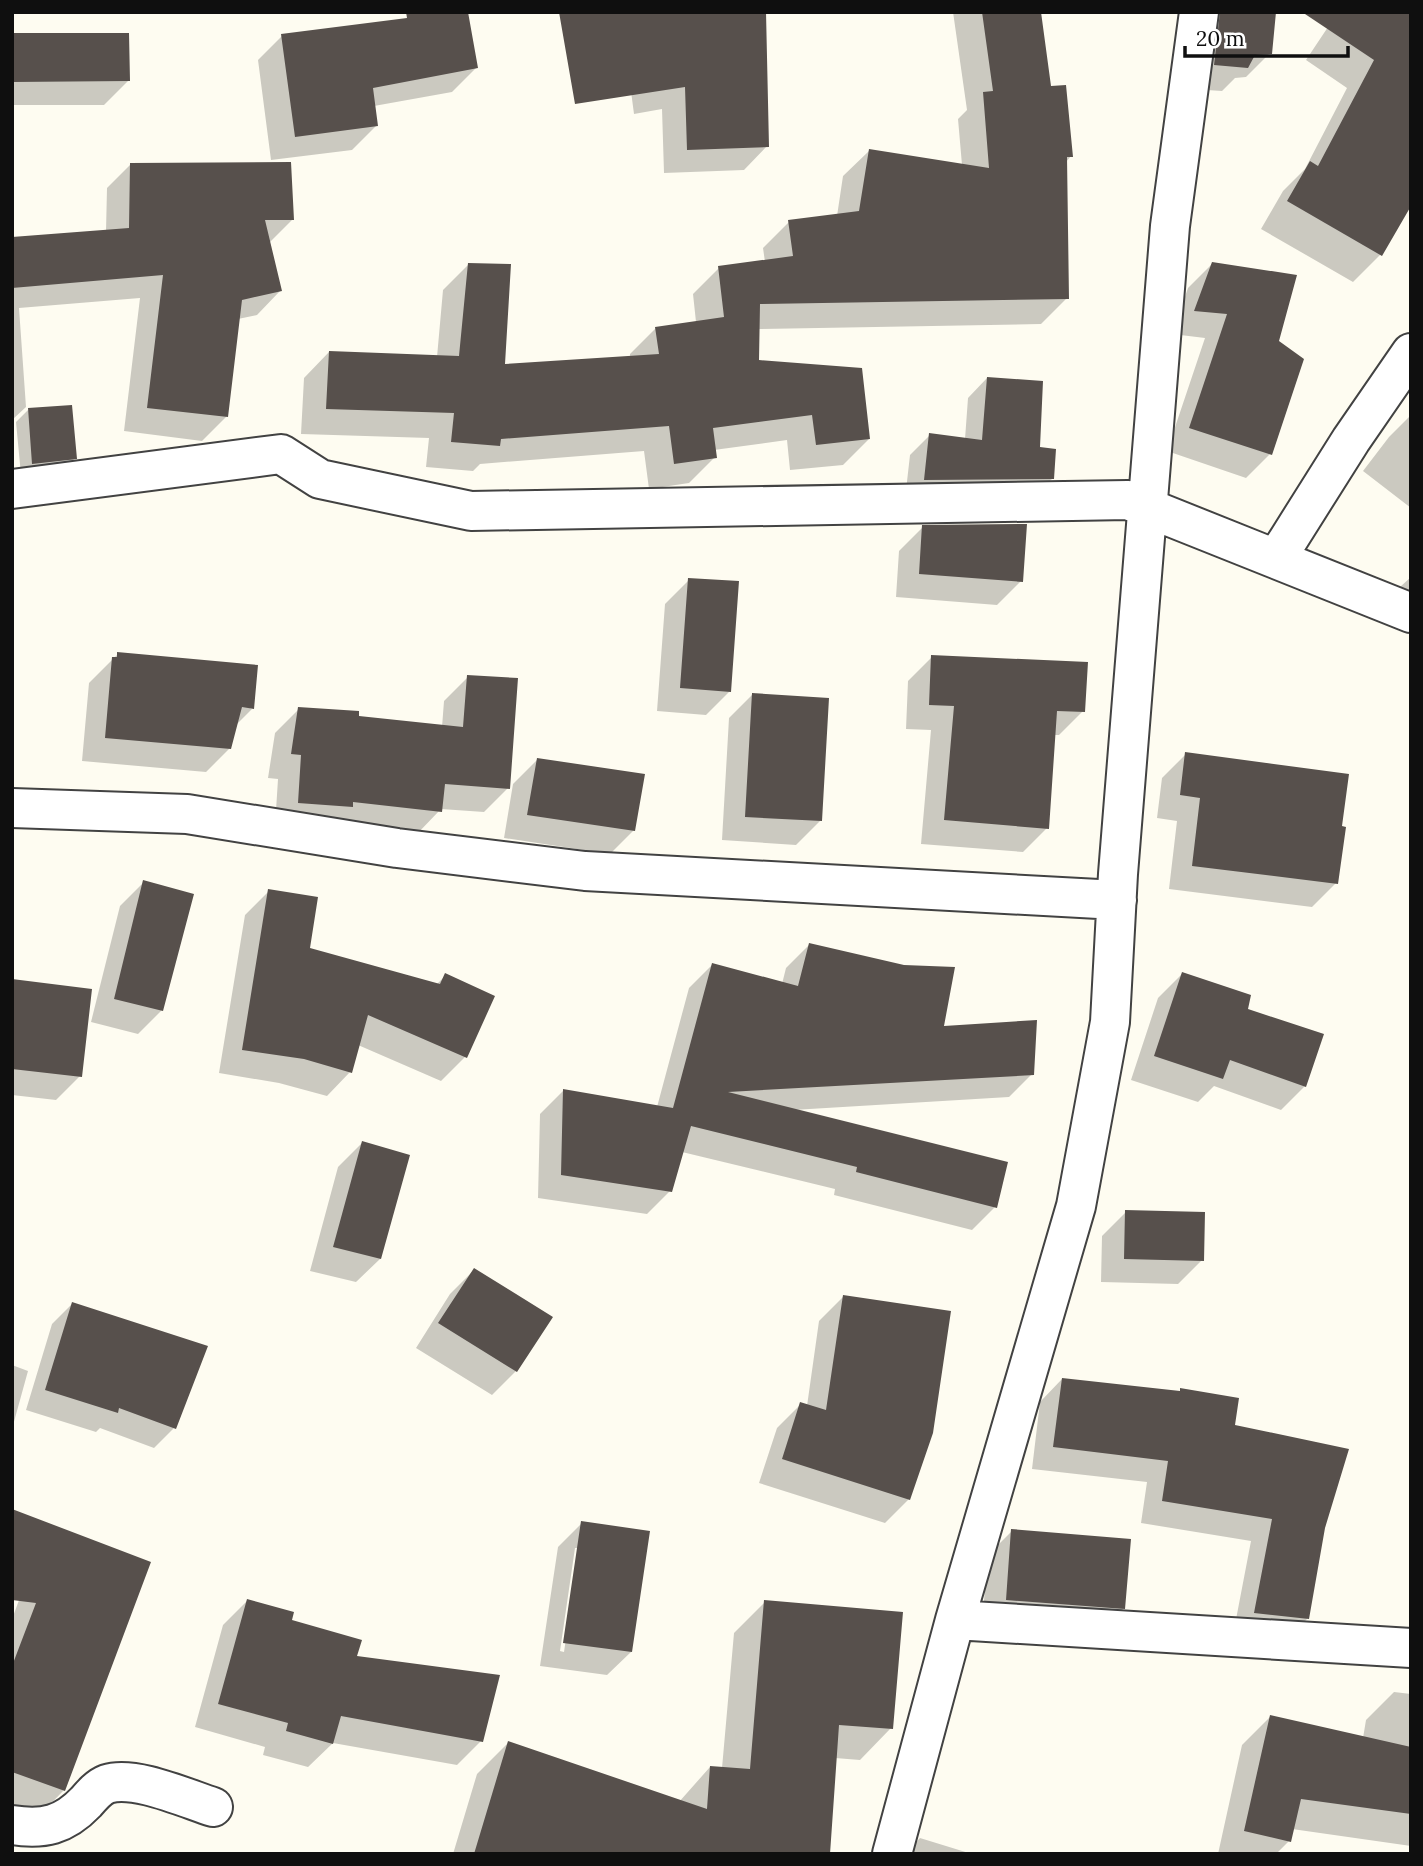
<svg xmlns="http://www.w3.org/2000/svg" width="1423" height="1866" font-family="Lora,serif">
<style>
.shadow{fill:#0003;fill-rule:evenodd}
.building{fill:#57504c}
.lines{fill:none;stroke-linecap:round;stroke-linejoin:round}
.street-casing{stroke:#424242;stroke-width:42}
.street{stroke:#fff;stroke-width:38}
</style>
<rect width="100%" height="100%" fill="#fefcf1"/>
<path class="shadow" d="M 953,12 L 1039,12 L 1050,88 L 1071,156 L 1066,162 L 1067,298 L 1041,324 L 758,329 L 757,362 L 869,439 L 843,465 L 790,470 L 787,440 L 714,450 L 715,457 L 689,483 L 649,489 L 644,451 L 480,464 L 473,471 L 426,467 L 429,438 L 301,434 L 304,378 L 329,352 L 437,357 L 443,290 L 469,264 L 503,366 L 630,358 L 630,354 L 656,328 L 696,322 L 693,294 L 719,268 L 765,262 L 763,248 L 789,222 L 837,216 L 843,176 L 869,151 L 962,165 L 958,119 L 967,110 Z
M 1187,12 L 1275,12 L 1270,53 L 1246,77 L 1235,78 L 1222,91 L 1191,89 Z
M 1338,12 L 1411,12 L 1380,255 L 1353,282 L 1261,229 L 1283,191 L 1305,169 L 1347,88 L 1306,60 Z
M 408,17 L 476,68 L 452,92 L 374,106 L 376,126 L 352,150 L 271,160 L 258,60 L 282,36 L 405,20 Z
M 623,31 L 767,146 L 744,170 L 664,173 L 662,109 L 634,114 Z
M 12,35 L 128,81 L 104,105 L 12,105 Z
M 131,164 L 292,220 L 269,243 L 280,291 L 257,315 L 238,319 L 226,417 L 202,441 L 124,431 L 140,298 L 19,308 L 26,407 L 12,420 L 12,239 L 106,231 L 107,188 Z
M 1212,264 L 1277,342 L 1270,454 L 1246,478 L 1167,451 L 1205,338 L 1172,334 L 1188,288 Z
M 987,378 L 1052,479 L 1032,498 L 905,499 L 910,455 L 930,435 L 965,439 L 968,398 Z
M 28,410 L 75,458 L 63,470 L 21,475 L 16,422 Z
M 1411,415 L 1411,508 L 1363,471 L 1389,437 Z
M 923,527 L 1021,581 L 997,605 L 896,597 L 899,551 Z
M 1411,577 L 1411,598 L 1400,587 Z
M 689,580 L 730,691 L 706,715 L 657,711 L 665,604 Z
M 118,654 L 252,709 L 236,725 L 230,748 L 206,772 L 82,761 L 89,683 Z
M 932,657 L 1083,711 L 1059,735 L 1053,735 L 1047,828 L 1023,852 L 921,844 L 931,730 L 906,729 L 908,681 Z
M 468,677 L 508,788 L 484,812 L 441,809 L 416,835 L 275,826 L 278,779 L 268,778 L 275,733 L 299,709 L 442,727 L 444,701 Z
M 753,694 L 820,821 L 796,845 L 722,840 L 729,718 Z
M 1186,754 L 1340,828 L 1336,883 L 1312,907 L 1169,889 L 1177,821 L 1157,818 L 1162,778 Z
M 537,760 L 634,830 L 610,854 L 504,838 L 513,784 Z
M 144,882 L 162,1010 L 138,1034 L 91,1022 L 120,906 Z
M 269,891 L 308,950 L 436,985 L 445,976 L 493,997 L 465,1057 L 441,1081 L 358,1045 L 350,1072 L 327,1096 L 279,1083 L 219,1073 L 245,915 Z
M 809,945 L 942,1028 L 1032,1074 L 1009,1097 L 793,1110 L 995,1207 L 972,1230 L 834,1195 L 835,1189 L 682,1152 L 670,1191 L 647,1214 L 538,1198 L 540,1114 L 563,1091 L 657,1107 L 689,988 L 712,965 L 782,984 L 786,968 Z
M 1182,974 L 1246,1010 L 1305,1086 L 1281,1110 L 1214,1086 L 1198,1102 L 1131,1080 L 1158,998 Z
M 12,981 L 80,1076 L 56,1100 L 12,1095 Z
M 362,1143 L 380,1259 L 356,1282 L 310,1271 L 338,1167 Z
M 1126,1212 L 1202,1260 L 1178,1284 L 1101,1282 L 1102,1236 Z
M 474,1270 L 550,1317 L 516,1371 L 492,1395 L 416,1348 L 450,1294 Z
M 843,1297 L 909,1499 L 885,1523 L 759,1483 L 777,1428 L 801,1404 L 807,1406 L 819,1321 Z
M 72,1304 L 174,1428 L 154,1448 L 100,1428 L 96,1432 L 26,1410 L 52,1324 Z
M 12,1365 L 28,1371 L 12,1429 Z
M 1062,1379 L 1178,1393 L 1181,1390 L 1233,1426 L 1323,1528 L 1307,1619 L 1285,1641 L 1233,1635 L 1251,1541 L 1141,1523 L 1147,1482 L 1032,1469 L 1040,1402 Z
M 582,1523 L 631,1652 L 607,1675 L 540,1666 L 558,1547 ZM 575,1548 L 579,1548 L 564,1652 L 560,1651 Z
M 1012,1531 L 1124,1608 L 1100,1632 L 982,1623 L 988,1555 Z
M 34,1560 L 64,1790 L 35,1820 L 12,1812 L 12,1619 Z
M 247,1601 L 355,1658 L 481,1741 L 457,1765 L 333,1743 L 308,1767 L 263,1755 L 265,1747 L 195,1727 L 223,1625 Z
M 765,1602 L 891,1728 L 860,1760 L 835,1758 L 816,1854 L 453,1854 L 477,1774 L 508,1743 L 679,1802 L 710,1767 L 722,1768 L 734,1633 Z
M 1394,1692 L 1411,1694 L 1411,1846 L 1292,1829 L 1289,1841 L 1276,1854 L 1218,1854 L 1242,1745 L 1270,1717 L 1363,1738 L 1366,1720 Z
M 920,1838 L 972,1854 L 905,1854 Z"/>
<path class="building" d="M 406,12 L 468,12 L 478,68 L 373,88 L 378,126 L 295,137 L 281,34 L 407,18 Z
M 559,12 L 766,12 L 769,147 L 687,150 L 685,87 L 575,104 Z
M 982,12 L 1041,12 L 1051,86 L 1066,85 L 1073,157 L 1067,157 L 1069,299 L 760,304 L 759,360 L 862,368 L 870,439 L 816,445 L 812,415 L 713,428 L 717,458 L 674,464 L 669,426 L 501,439 L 500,446 L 451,442 L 454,413 L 326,409 L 329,351 L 459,356 L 468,263 L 511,264 L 505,364 L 659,354 L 655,327 L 724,317 L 718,266 L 793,256 L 788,220 L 859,211 L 869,149 L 989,168 L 983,92 L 993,91 Z
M 1220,12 L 1276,12 L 1272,54 L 1255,55 L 1248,68 L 1214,65 Z
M 1302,12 L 1411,12 L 1411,206 L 1382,256 L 1287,201 L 1310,161 L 1318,166 L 1374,60 Z
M 12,33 L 129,33 L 130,81 L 12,82 Z
M 291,162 L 294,220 L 265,220 L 282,291 L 242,300 L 228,417 L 147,408 L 163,275 L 12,288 L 12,237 L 129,228 L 130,163 Z
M 1212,262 L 1297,275 L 1279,341 L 1304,359 L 1272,455 L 1189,428 L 1227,314 L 1194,311 Z
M 987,377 L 1043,381 L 1040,447 L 1056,449 L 1054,479 L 924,480 L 929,433 L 982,440 Z
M 72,405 L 77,459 L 32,464 L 28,408 Z
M 1027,524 L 1023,582 L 919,574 L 922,525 Z
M 688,578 L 739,581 L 731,692 L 680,688 Z
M 117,652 L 258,665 L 254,709 L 242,707 L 231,749 L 105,738 L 112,657 L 117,657 Z
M 931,655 L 1088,662 L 1085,712 L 1057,711 L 1049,829 L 944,820 L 954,706 L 929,705 Z
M 467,675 L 518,678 L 510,789 L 445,784 L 442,812 L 353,802 L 353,807 L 298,803 L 301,755 L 291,754 L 298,707 L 359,711 L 359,716 L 463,727 Z
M 752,693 L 829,698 L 822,821 L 745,817 Z
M 1185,752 L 1349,774 L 1342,826 L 1346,827 L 1338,884 L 1192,866 L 1200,798 L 1180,795 Z
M 537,758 L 645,774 L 635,831 L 527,815 Z
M 143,880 L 194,894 L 163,1011 L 114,999 Z
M 268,889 L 318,897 L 310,948 L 440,984 L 445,973 L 495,996 L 467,1058 L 368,1015 L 352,1073 L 304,1059 L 242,1050 Z
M 809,943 L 904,965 L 955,967 L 944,1026 L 1037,1020 L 1034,1075 L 728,1092 L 1008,1162 L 997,1208 L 856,1172 L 857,1167 L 691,1126 L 672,1192 L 561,1175 L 563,1089 L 673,1108 L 712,963 L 798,986 Z
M 1182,972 L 1251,995 L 1248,1009 L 1324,1034 L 1306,1087 L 1230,1060 L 1223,1079 L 1154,1056 Z
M 12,979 L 92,989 L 82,1077 L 12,1069 Z
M 362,1141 L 410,1155 L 381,1259 L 333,1247 Z
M 1125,1210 L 1205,1212 L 1204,1261 L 1124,1259 Z
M 474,1268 L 553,1317 L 517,1372 L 438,1323 Z
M 843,1295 L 951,1311 L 933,1433 L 910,1500 L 782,1459 L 800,1402 L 826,1410 Z
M 72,1302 L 208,1346 L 176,1429 L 119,1408 L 118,1413 L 45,1390 Z
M 1062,1378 L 1180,1391 L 1180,1388 L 1239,1398 L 1235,1425 L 1349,1449 L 1325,1528 L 1309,1619 L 1254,1613 L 1272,1519 L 1162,1501 L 1168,1461 L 1053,1447 Z
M 12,1509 L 151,1562 L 65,1791 L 12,1772 L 12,1666 L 36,1603 L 12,1600 Z
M 581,1521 L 650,1531 L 632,1652 L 563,1643 Z
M 1011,1529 L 1131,1539 L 1125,1609 L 1006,1600 Z
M 247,1599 L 294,1612 L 292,1620 L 362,1640 L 357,1656 L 500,1675 L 483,1742 L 341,1716 L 333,1744 L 286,1731 L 288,1723 L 218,1704 Z
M 764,1600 L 903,1612 L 893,1729 L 839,1725 L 830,1854 L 474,1854 L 508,1741 L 707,1809 L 710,1766 L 750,1769 Z
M 1270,1715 L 1411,1747 L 1411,1814 L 1301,1799 L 1291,1842 L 1244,1831 Z"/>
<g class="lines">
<g class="street-casing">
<path id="street" d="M 12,489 L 281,454 L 320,479 L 471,511 L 1128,500 L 1411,613
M 1276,559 L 1351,440 L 1411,353
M 12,808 L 187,814 L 397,848 L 585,871 L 1117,900
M 955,1620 L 1411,1648
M 12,1825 C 44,1830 64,1825 86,1802 C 92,1795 99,1787 107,1784 C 134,1775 185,1798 213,1807
M 892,1854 L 955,1620 L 1076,1206 L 1110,1022 L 1118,874 L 1170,226 L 1199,12"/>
</g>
<use href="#street" class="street"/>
</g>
<rect width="1423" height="1866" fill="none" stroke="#0f0f0f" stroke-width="28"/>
<path d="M1185 46v10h163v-10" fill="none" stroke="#0f0f0f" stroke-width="3.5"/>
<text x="1196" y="46" font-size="21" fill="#0f0f0f" stroke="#ffffff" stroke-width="5" paint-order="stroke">20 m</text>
</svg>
